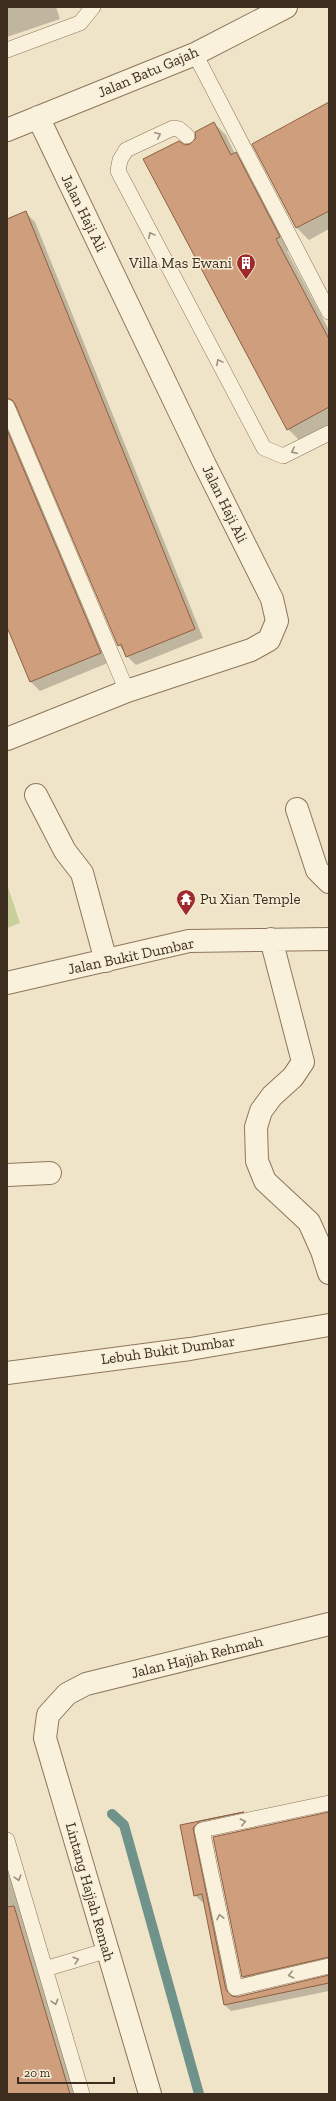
<svg xmlns="http://www.w3.org/2000/svg" width="336" height="2101" font-family="'Zilla Slab',serif">
<style>
.green{fill:#c9cf9b}
.shadow{fill:#0003}
.lines{fill:none;stroke-linecap:round;stroke-linejoin:round}
.stream{stroke:#6f938a;stroke-width:10}
.building{fill:#cf9f7d;stroke:#8d5f41}
.lane-casing{stroke:#8d765c;stroke-width:16}
.street-casing{stroke:#8d765c;stroke-width:24}
.lane{stroke:#faf1dc;stroke-width:15}
.street{stroke:#faf1dc;stroke-width:22}
.oneway{stroke:#9c907e}
.labels{text-anchor:middle;dominant-baseline:central;stroke-width:3;stroke-linejoin:round;paint-order:stroke}
.street-label{font-size:15px;fill:#3d2e20;stroke:#f7eed8}
.poi-label{font-size:15px;fill:#3d2e20;stroke:#f7eed8;text-anchor:end}
</style>
<rect width="100%" height="100%" fill="#f0e4c8"/>
<path class="green" d="M 7,884 L 20,923 L 7,928 Z"/>
<path class="shadow" d="M 7,7 L 56,7 L 60,19 L 7,37 Z
M 329,104 L 329,229 L 309,240 L 297,228 L 253,144 Z
M 214,123 L 226,135 L 235,154 L 248,165 L 291,249 L 287,251 L 329,330 L 329,425 L 300,441 L 288,429 L 185,146 L 191,145 Z
M 26,213 L 35,222 L 203,638 L 136,665 L 127,656 L 119,645 L 18,408 L 13,407 L 110,662 L 40,691 L 31,682 L 7,625 L 7,220 Z
M 244,1813 L 249,1819 L 200,1835 L 233,1998 L 329,1976 L 329,1991 L 231,2011 L 224,2004 L 205,1901 L 202,1902 L 195,1895 L 182,1825 Z
M 329,1813 L 329,1965 L 250,1983 L 243,1977 Z
M 7,1858 L 76,2094 L 7,2094 Z"/>
<g class="lines">
<path class="stream" d="M 112,1814 L 124,1825 L 199,2094"/>
</g>
<path class="building" d="M 329,102 L 329,211 L 296,228 L 252,144 Z
M 214,122 L 231,155 L 236,152 L 280,237 L 276,239 L 329,339 L 329,407 L 287,430 L 143,159 L 179,141 L 185,145 L 190,144 L 196,138 L 195,132 Z
M 26,211 L 195,629 L 126,657 L 121,644 L 118,646 L 15,404 L 12,400 L 7,398 L 7,219 Z
M 7,430 L 101,653 L 30,682 L 7,627 Z
M 244,1812 L 200,1821 L 193,1828 L 226,1990 L 232,1996 L 237,1997 L 329,1975 L 329,1983 L 224,2005 L 202,1894 L 194,1896 L 180,1825 Z
M 329,1812 L 329,1957 L 242,1977 L 213,1837 Z
M 14,1906 L 70,2094 L 7,2094 L 7,1907 Z"/>
<g class="lines">
<g class="lane-casing">
<path id="lane" d="M 7,50 L 80,23 L 93,7
M 195,54 L 329,312
M 187,136 L 179,129 L 173,128 L 126,150 L 120,160 L 118,171 L 264,448 L 283,456 L 329,433
M 7,407 L 127,691
M 329,1803 L 202,1830 L 235,1988 L 329,1966
M 7,1840 L 82,2094
M 45,1969 L 108,1950"/>
</g>
<g class="street-casing">
<path id="street" d="M 7,130 L 195,54 L 286,7
M 7,739 L 127,691 L 251,650 L 269,640 L 277,621 L 272,599 L 204,463 L 38,117
M 36,795 L 65,851 L 82,873 L 106,961
M 297,809 L 317,870 L 329,882
M 271,939 L 303,1062 L 293,1077 L 272,1096 L 261,1111 L 256,1127 L 257,1161 L 265,1181 L 309,1222 L 322,1251 L 329,1273
M 7,983 L 189,941 L 329,939
M 7,1175 L 50,1173
M 7,1373 L 190,1349 L 329,1325
M 150,2094 L 45,1738 L 48,1715 L 67,1694 L 86,1684 L 329,1624"/>
</g>
<use href="#lane" class="lane"/>
<use href="#street" class="street"/>
</g>
<defs><path id="oneway-chevron" d="M-2-3.5L2.5 0L-2 3.5" fill="none" stroke-width="1.6" stroke-linecap="round" stroke-linejoin="round"/></defs>
<g class="oneway">
<use href="#oneway-chevron" transform="translate(158 135) rotate(-25)"/>
<use href="#oneway-chevron" transform="translate(151 235) rotate(-118)"/>
<use href="#oneway-chevron" transform="translate(219 362) rotate(-118)"/>
<use href="#oneway-chevron" transform="translate(294 451) rotate(154)"/>
<use href="#oneway-chevron" transform="translate(243 1822) rotate(-12)"/>
<use href="#oneway-chevron" transform="translate(18 1878) rotate(73)"/>
<use href="#oneway-chevron" transform="translate(220 1917) rotate(-102)"/>
<use href="#oneway-chevron" transform="translate(76 1960) rotate(-17)"/>
<use href="#oneway-chevron" transform="translate(291 1975) rotate(167)"/>
<use href="#oneway-chevron" transform="translate(55 2002) rotate(74)"/>
</g>
<defs>
<g id="building-pin" transform="scale(1)"><path d="M0 17L-7.5 6A9.5 9.5 0 1 1 7.5 6Z" fill="#9e2a2b" stroke="#f7eed8"/><path d="M-4-6H4V6H1V3H-1V6H-4ZM-2.5-4.3h1.7v1.8h-1.7ZM.8-4.3h1.7v1.8H.8ZM-2.5-1h1.7V.8h-1.7ZM.8-1h1.7V.8H.8Z" fill="#fff"/></g>
<g id="temple-pin" transform="scale(1)"><path d="M0 17L-7.5 6A9.5 9.5 0 1 1 7.5 6Z" fill="#9e2a2b" stroke="#f7eed8"/><path d="M0-6L5-2H3V0L6.5 2.5H4V6H1.5V3h-3V6H-4V2.5H-6.5L-3 0V-2H-5Z" fill="#fff"/></g>
</defs>
<g fill-rule="evenodd">
<use href="#building-pin" x="246" y="263"/>
<use href="#temple-pin" x="186" y="899"/>
</g>
<g class="labels">
<g class="street-label">
<text transform="translate(148 72) rotate(-23)">Jalan Batu Gajah</text>
<text transform="translate(84 213) rotate(64)">Jalan Haji Ali</text>
<text transform="translate(225 504) rotate(64)">Jalan Haji Ali</text>
<text transform="translate(131 956) rotate(-12)">Jalan Bukit Dumbar</text>
<text transform="translate(168 1350) rotate(-8)">Lebuh Bukit Dumbar</text>
<text transform="translate(197 1657) rotate(-14)">Jalan Hajjah Rehmah</text>
<text transform="translate(90 1892) rotate(74)">Lintang Hajjah Remah</text>
</g>
<g class="poi-label">
<text x="232" y="263">Villa Mas Ewani</text>
<text x="200" y="899" text-anchor="start">Pu Xian Temple</text>
</g>
</g>
<rect width="336" height="2101" fill="none" stroke="#3d2e20" stroke-width="16"/>
<path d="M18 2077v6h96v-6" fill="none" stroke="#3d2e20" stroke-width="2"/>
<text x="24" y="2077" font-size="12" fill="#3d2e20" stroke="#f7eed8" stroke-width="3" paint-order="stroke">20 m</text>
</svg>
